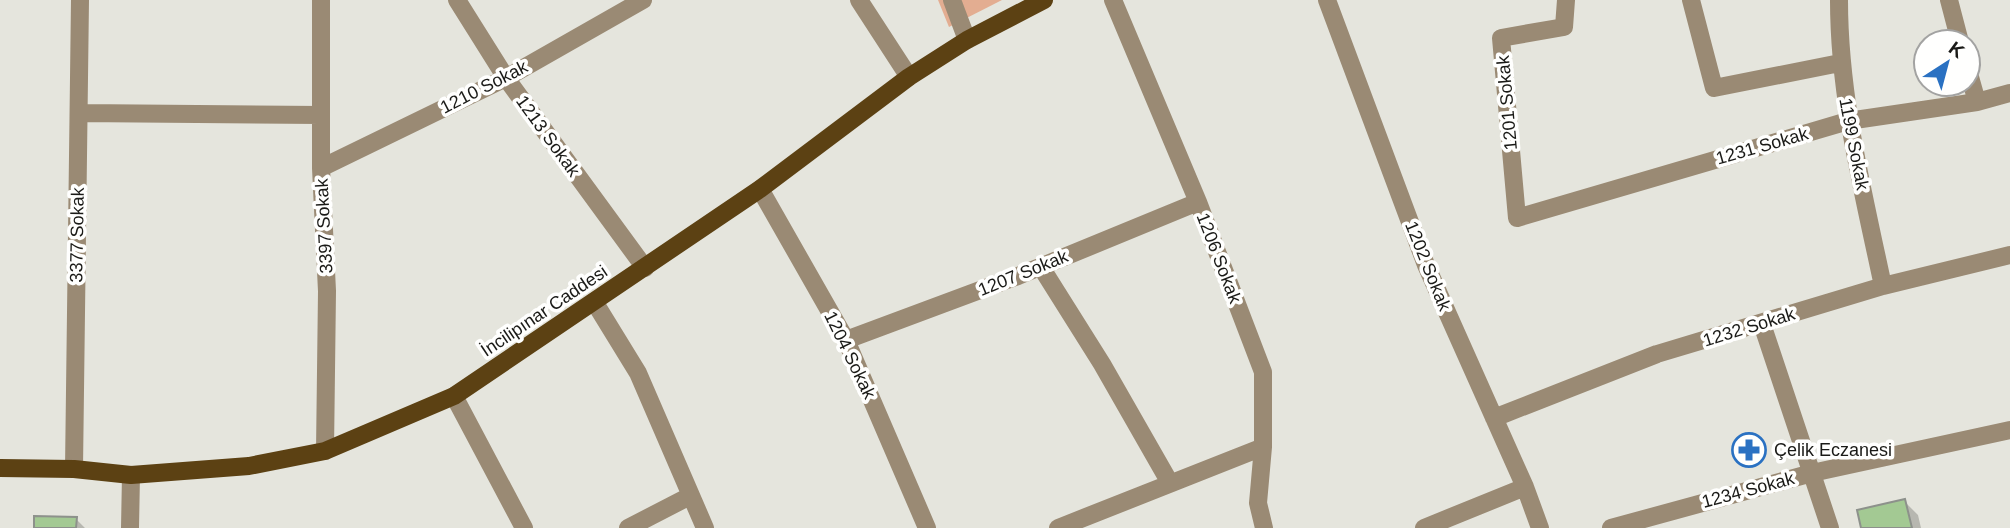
<svg xmlns="http://www.w3.org/2000/svg" width="2010" height="528" font-family="Arial,sans-serif">
<style>
.green{fill:#e3ad91}
.shadow{fill:#0003}
.building{fill:#a3c993;stroke:#8d918b;stroke-width:2}
.lines{fill:none;stroke-linecap:round;stroke-linejoin:round}
.minor{stroke:#9a8a74;stroke-width:18}
.major{stroke:#5c4113;stroke-width:18}
.labels{text-anchor:middle;dominant-baseline:central;stroke-width:7;stroke-linejoin:round;paint-order:stroke}
.street-label{font-size:18px;fill:#1a1a17;stroke:#fffffe}
.poi-label{font-size:18px;fill:#1a1a17;stroke:#fffffe;text-anchor:start}
</style>
<rect width="100%" height="100%" fill="#e5e5dd"/>
<path class="green" d="M 938,0 L 1002,0 L 949,27 Z"/>
<path class="shadow" d="M 1904,501 L 1918,515 L 1921,528 L 1863,528 Z
M 76,519 L 85,528 L 35,528 Z"/>
<path class="building" d="M 1905,499 L 1912,528 L 1861,528 L 1857,510 Z
M 34,516 L 77,517 L 76,528 L 34,528 Z"/>
<g class="lines">
<path class="minor" d="M 321,0 L 321,168 L 327,291 L 325,451
M 457,0 L 506,78 L 645,268
M 859,0 L 909,77
M 952,0 L 967,40
M 1113,0 L 1198,202 L 1263,372 L 1263,447 L 1258,503 L 1264,528
M 1327,0 L 1426,265 L 1525,487 L 1540,528
M 1566,0 L 1564,27 L 1501,38 L 1517,218 L 1848,121 L 1977,102 L 2010,93
M 1691,0 L 1714,88 L 1840,63
M 1839,0 C 1839,98 1863,191 1883,286
M 1949,0 L 1960,42
M 1968,70 L 1977,102
M 79,113 L 321,115
M 321,168 L 506,78 L 643,0
M 760,189 L 846,340 L 927,528
M 1041,267 L 1102,364 L 1170,483
M 595,303 L 638,373 L 705,528
M 1762,324 L 1830,528
M 846,340 L 1018,276 L 1198,202
M 454,396 L 524,528
M 1494,418 L 1657,354 L 1883,286 L 2010,255
M 74,469 L 80,0
M 130,528 L 131,475
M 628,528 L 690,496
M 1058,528 L 1263,447
M 1424,528 L 1525,487
M 1611,528 L 1812,473 L 2010,430"/>
<path class="major" d="M 0,468 L 74,469 L 131,475 L 249,466 L 325,451 L 454,396 L 760,189 L 909,77 L 967,40 L 1044,0"/>
</g>
<defs>
<g id="pharmacy-ring" transform="scale(1.75)"><circle r="9.5" fill="#fffffe" stroke="#2a71c2" stroke-width="1.5"/><path d="M-2-6h4v4h4v4h-4v4h-4v-4h-4v-4h4Z" fill="#2a71c2"/></g>
</defs>
<g fill-rule="evenodd">
<use href="#pharmacy-ring" x="1749" y="450"/>
</g>
<g class="labels">
<g class="street-label">
<text transform="translate(484 87) rotate(-27)">1210 Sokak</text>
<text transform="translate(1507 103) rotate(-95)">1201 Sokak</text>
<text transform="translate(548 136) rotate(54)">1213 Sokak</text>
<text transform="translate(1854 144) rotate(79)">1199 Sokak</text>
<text transform="translate(1762 146) rotate(-16)">1231 Sokak</text>
<text transform="translate(324 226) rotate(-93)">3397 Sokak</text>
<text transform="translate(77 235) rotate(-89)">3377 Sokak</text>
<text transform="translate(1219 258) rotate(69)">1206 Sokak</text>
<text transform="translate(1428 266) rotate(68)">1202 Sokak</text>
<text transform="translate(1023 273) rotate(-22)">1207 Sokak</text>
<text transform="translate(544 311) rotate(-34)">İncilipınar Caddesi</text>
<text transform="translate(1749 327) rotate(-17)">1232 Sokak</text>
<text transform="translate(850 355) rotate(64)">1204 Sokak</text>
<text transform="translate(1748 490) rotate(-15)">1234 Sokak</text>
</g>
<g class="poi-label">
<text x="1774" y="450">Çelik Eczanesi</text>
</g>
</g>
<g transform="translate(1947 63) rotate(36)"><circle r="33" fill="#fffffe" stroke="#a3a3a2" stroke-width="2"/>
<path d="M0-5L12 26L0 18L-12 26Z" fill="#2a71c2"/>
<text y="-10" font-size="19" font-weight="bold" text-anchor="middle" fill="#1a1a17">K</text>
</g>
</svg>
